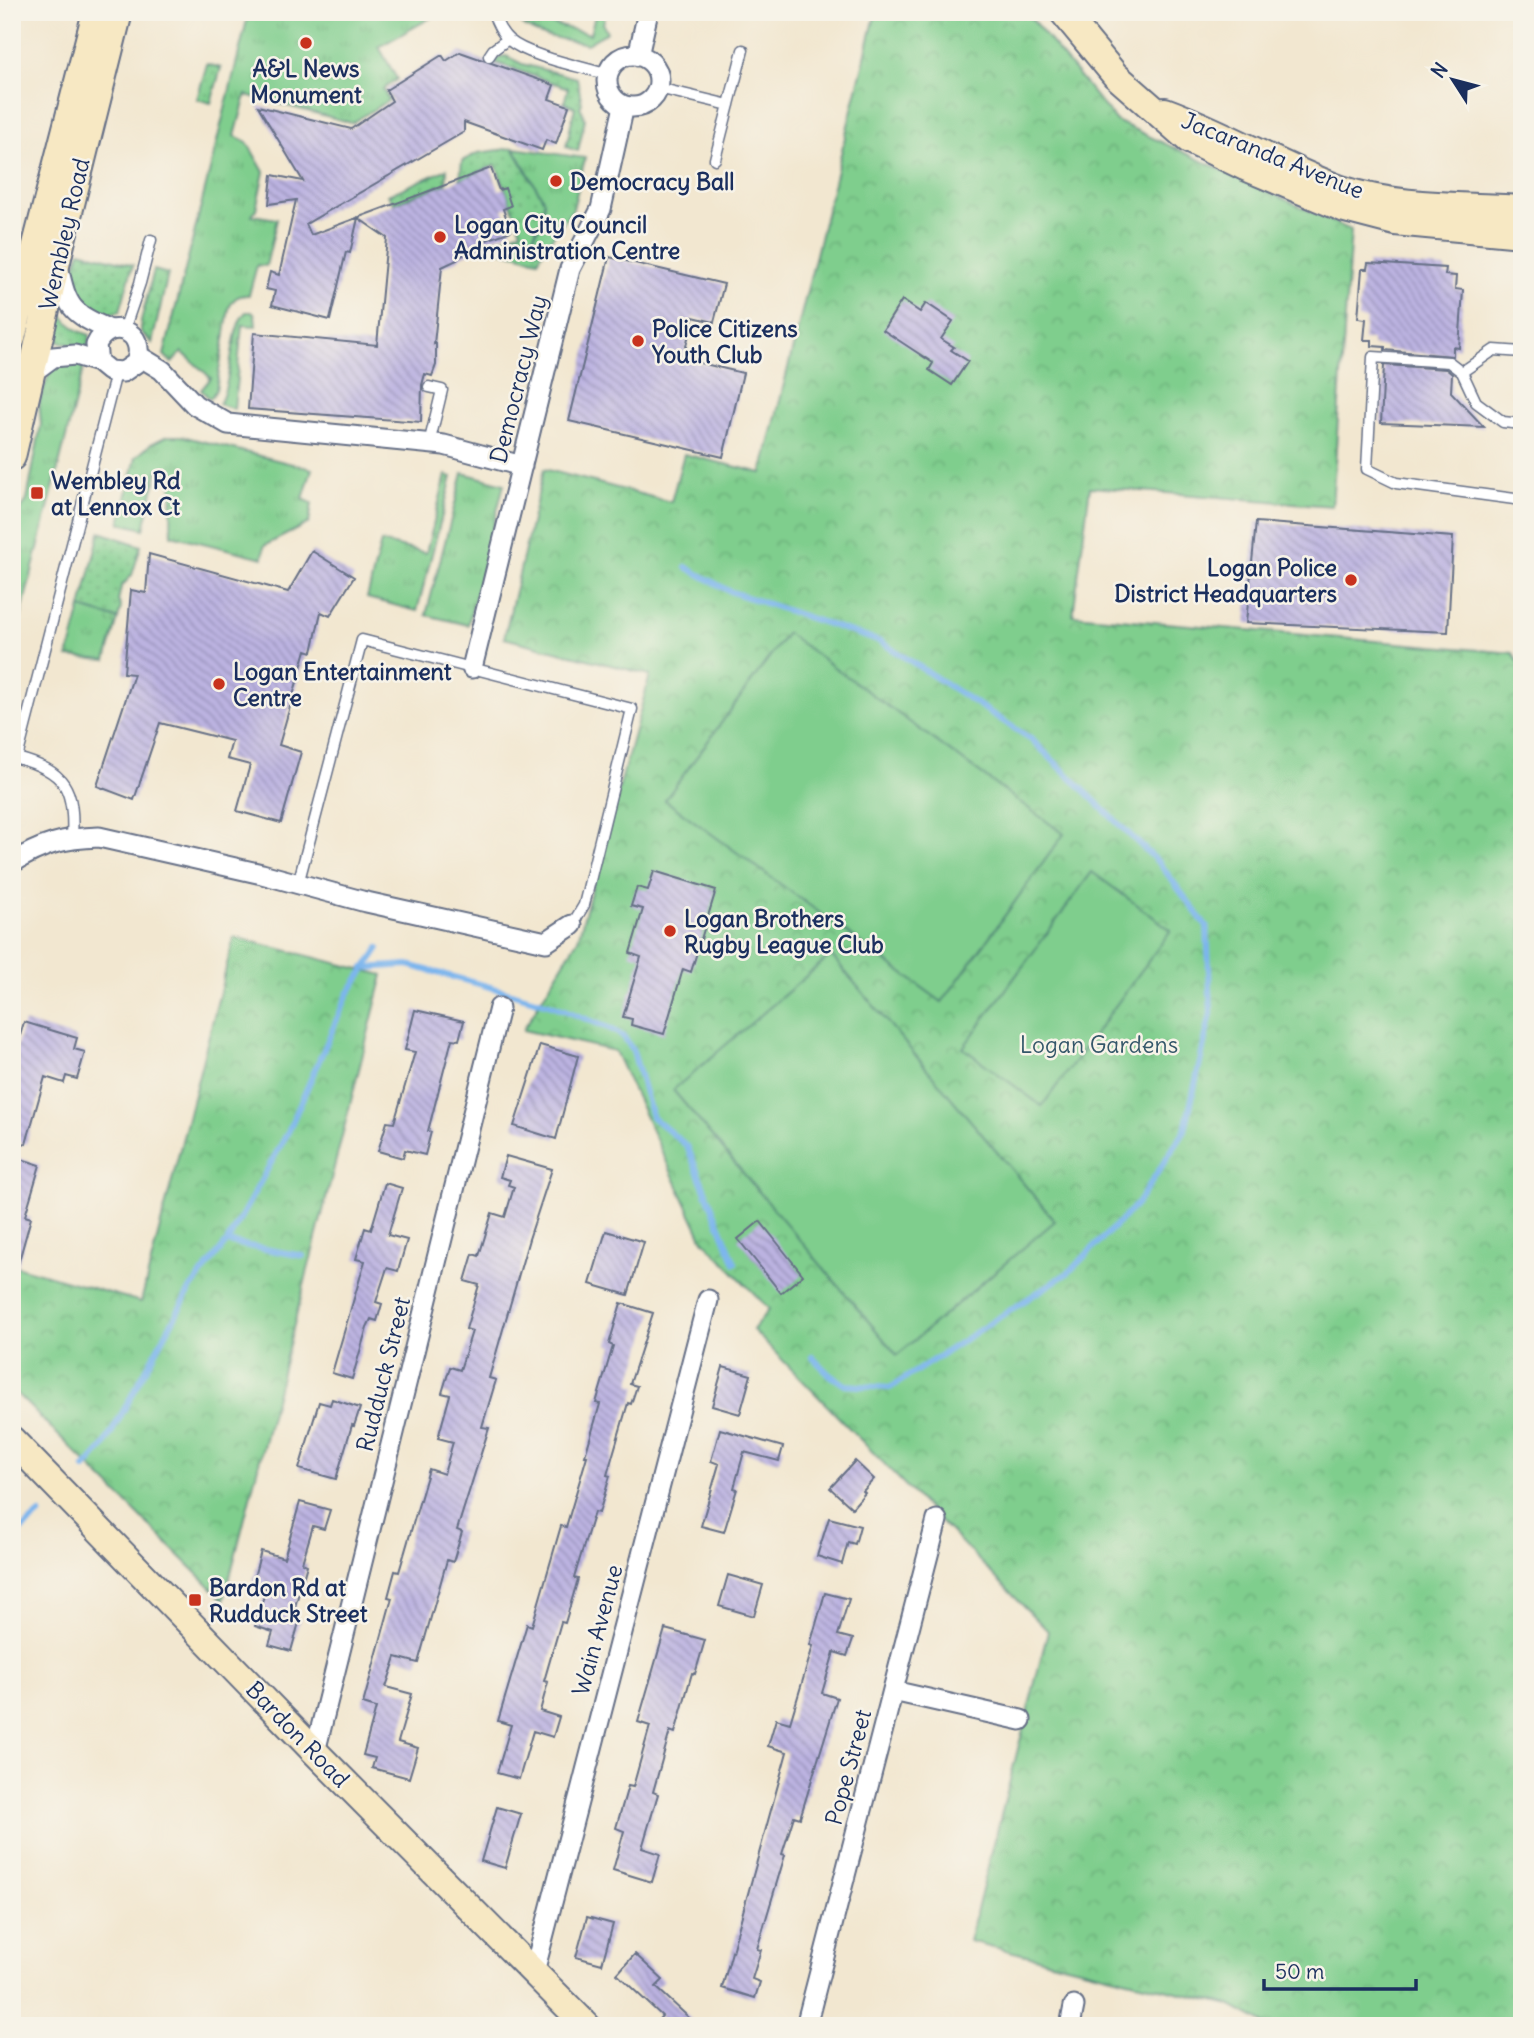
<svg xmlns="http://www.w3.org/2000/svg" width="1534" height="2038" font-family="Delius,sans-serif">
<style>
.grass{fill:url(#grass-tufts);stroke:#4d7e76;stroke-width:2}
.park{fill:url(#park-crowns);stroke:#4d7e76;stroke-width:2}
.garden{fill:url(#garden-dots);stroke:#4d7e76;stroke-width:2}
.pitch{fill:#7fce8d;stroke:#4d7e76;stroke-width:2}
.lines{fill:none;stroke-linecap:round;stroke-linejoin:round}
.stream{stroke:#7cb5ed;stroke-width:6}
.building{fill:url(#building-back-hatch)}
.lane-casing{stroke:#666f86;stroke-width:13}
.street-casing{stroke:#666f86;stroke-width:23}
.secondary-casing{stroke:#666f86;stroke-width:30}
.lane{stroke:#fff;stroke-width:10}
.street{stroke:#fff;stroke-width:19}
.secondary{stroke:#f7e8c3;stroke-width:26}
.poi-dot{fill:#c8321e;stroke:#f7f3e8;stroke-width:2.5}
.labels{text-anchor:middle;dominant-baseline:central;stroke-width:5;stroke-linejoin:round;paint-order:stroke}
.poi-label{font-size:23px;font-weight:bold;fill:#1b2f5e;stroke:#f7f3e8;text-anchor:start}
.street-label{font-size:23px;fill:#1b2f5e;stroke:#f7f3e8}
.park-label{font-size:23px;fill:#34576a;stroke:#f7f3e8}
</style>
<defs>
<pattern id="grass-tufts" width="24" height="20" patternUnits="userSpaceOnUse" patternTransform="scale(1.75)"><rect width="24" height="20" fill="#7fce8d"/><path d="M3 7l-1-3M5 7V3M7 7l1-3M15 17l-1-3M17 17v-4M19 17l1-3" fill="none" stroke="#6db17c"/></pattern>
<pattern id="park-crowns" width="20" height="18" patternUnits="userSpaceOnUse" patternTransform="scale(1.75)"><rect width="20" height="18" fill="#7fce8d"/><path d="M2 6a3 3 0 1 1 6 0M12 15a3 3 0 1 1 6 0" fill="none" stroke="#6db17c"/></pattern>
<pattern id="garden-dots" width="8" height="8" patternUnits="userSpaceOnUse" patternTransform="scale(1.75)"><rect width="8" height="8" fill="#7fce8d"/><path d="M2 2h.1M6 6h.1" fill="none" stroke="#6db17c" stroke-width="1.8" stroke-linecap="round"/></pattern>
<pattern id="building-back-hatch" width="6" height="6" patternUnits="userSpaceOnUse" patternTransform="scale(1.75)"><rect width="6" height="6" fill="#bcb3e1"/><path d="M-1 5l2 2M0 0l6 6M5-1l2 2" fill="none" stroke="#9892ba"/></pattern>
</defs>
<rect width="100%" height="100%" fill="#f7f3e8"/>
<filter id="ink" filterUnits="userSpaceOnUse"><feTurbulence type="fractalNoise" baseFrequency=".0143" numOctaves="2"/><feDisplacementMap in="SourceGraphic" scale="14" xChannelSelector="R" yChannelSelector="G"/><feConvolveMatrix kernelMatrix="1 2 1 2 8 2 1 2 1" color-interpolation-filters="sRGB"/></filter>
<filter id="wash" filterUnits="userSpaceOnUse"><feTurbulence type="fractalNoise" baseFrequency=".00686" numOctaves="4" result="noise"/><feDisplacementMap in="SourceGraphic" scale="28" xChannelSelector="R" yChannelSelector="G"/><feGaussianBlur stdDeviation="1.57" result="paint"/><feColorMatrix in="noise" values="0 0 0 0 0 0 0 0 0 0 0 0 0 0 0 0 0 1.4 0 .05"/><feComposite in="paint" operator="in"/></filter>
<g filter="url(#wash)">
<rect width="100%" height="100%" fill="#f2e7d0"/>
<path class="grass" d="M 249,12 L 441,12 L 379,47 L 397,79 L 383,89 L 389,100 L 352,123 L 246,95 L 235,136 L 247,142 L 264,172 L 256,209 L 252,215 L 277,219 L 266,266 L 257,265 L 249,295 C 238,294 233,299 229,308 L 216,390 L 210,399 L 201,390 L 211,378 L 182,352 L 172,363 L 164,355 Z
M 514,12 L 521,12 L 521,16 L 590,34 L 596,12 L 609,12 L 605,15 L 603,24 L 607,32 L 587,44 C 564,38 523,38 514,12 Z
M 514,148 L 585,158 L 573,209 L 548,243 L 537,251 L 531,242 L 539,227 L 544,201 Z
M 246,312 L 252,312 L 255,315 L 256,326 L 242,325 L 234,409 L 219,404 C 233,381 230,326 246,312 Z
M 53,362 L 84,366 L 12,651 L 12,523 L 27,500 L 41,424 L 39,403 Z
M 167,436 L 182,436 L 312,469 L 303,499 L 312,503 L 309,523 L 264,546 L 263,558 L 171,535 L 172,473 L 158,469 L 144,529 L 120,523 L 136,457 L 151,444 Z
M 463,473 L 504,484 L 468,625 L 426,615 Z
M 446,475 L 452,477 L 417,611 L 367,598 L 381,542 L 426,553 Z
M 81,608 L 118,619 L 106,660 L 68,657 Z"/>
<path class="park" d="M 876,12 L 1026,12 L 1116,121 L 1351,230 L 1332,506 L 1090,487 L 1073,615 L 1513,653 L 1522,669 L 1522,2026 L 1268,2026 L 1230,2005 L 969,1941 L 1048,1631 L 753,1330 L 769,1309 L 703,1240 L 615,1051 L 523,1030 L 578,939 L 650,675 L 504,638 L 544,469 L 671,502 L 684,454 L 762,473 Z
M 234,937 L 383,975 L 224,1600 L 12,1389 L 12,1265 L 141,1302 Z"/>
<path class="garden" d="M 506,56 L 522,64 L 577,78 L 582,104 L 580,106 L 585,119 L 578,151 L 566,147 L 575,107 L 564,103 L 568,88 L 494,62 L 499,57 Z
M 207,64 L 221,68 L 211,103 L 197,99 Z
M 513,148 L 544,201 L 544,213 L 531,241 L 537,251 L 548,243 L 538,260 L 484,246 L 521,231 L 496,165 L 460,180 L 462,161 L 478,153 Z
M 447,169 L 446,184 L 394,203 L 388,195 Z
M 80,251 L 133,265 L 120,311 C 97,320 72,312 72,284 C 72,273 77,262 80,251 Z
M 154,270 L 168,274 L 152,343 L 141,332 L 141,321 Z
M 61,313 C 70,325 76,331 90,335 L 88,348 L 54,341 Z
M 100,532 L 141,546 L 132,575 L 121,587 L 118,601 L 121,607 L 118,619 L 81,608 Z"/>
<path class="pitch" d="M 787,633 L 1064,834 L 942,1002 L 665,800 Z
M 1092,872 L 1171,930 L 1042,1106 L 963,1048 Z
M 831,955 L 1055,1221 L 897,1355 L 673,1090 Z"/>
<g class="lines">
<path class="stream" d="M 686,567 L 729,591 L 881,642 L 1031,739 L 1160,864 L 1207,927 L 1211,1013 L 1185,1130 L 1137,1204 L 1069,1272 L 890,1388 L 845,1385 L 830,1375 L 812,1357
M 364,968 L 408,965 L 483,985 L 552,1005 L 611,1029 L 624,1037 L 633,1051 L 652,1117 L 687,1146 L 735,1263
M 227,1242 L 303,1256
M 85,1468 L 104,1446 L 191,1288 L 227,1242 L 287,1134 L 348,994 L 379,948
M 12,1538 L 40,1514"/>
</g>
<g id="blocks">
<path class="building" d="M 460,52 L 554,85 L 549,99 L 569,106 L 556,144 L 546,140 L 542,150 L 464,122 L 464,132 L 306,224 L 311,235 L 491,168 L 499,190 L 505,188 L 511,206 L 503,209 L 511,231 L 481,242 L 483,247 L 461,256 L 457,260 L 442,267 L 434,344 L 436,343 L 436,365 L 432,376 L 425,374 L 422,385 L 421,422 L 248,409 L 254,333 L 377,345 L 387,238 L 358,218 L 350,253 L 346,252 L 330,320 L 272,305 L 275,291 L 266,289 L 270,272 L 279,275 L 296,200 L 269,204 L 272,175 L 303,181 L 258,106 L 351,129 L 392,101 L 386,90 L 442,55 L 446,61 Z
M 609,257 L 724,284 L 714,322 L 693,317 L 683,359 L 743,373 L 723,457 L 569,421 Z
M 1368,263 L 1446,268 L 1445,275 L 1456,276 L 1455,289 L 1463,290 L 1459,348 L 1453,347 L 1453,356 L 1385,350 L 1385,347 L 1372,346 L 1372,340 L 1364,340 L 1366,319 L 1358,318 L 1362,269 L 1367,269 Z
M 902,300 L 920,312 L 926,303 L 953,321 L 941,339 L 954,347 L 951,350 L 968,361 L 952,385 L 929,370 L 933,363 L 883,330 Z
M 1384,365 L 1446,369 L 1452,374 L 1451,392 L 1484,427 L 1381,423 Z
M 1256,522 L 1453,537 L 1448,632 L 1246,623 Z
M 312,551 L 354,577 L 330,616 L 321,612 L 312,652 L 306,650 L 279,745 L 301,752 L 281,823 L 237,811 L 250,765 L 227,759 L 232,741 L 160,723 L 134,800 L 97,786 L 134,674 L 124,673 L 131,590 L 146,593 L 149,554 L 288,592 Z
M 654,871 L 716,890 L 691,972 L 683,969 L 664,1034 L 631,1025 L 632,1019 L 623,1017 L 641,957 L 630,953 L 643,909 L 631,906 L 637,887 L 648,890 Z
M 415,1010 L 464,1021 L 459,1040 L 452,1039 L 428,1131 L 431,1132 L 425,1155 L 405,1150 L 403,1158 L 378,1151 L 387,1122 L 394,1123 L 415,1052 L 405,1050 Z
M 24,1022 L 77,1038 L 74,1049 L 85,1052 L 77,1079 L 66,1076 L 64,1083 L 45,1077 L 26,1144 L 12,1140 L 12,1063 Z
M 540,1045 L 578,1056 L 556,1139 L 514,1126 Z
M 12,1156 L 40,1165 L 25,1216 L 31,1218 L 17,1268 L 12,1267 Z
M 506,1156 L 552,1169 L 529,1239 L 489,1378 L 496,1380 L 482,1427 L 489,1428 L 457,1530 L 462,1532 L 453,1562 L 447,1560 L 418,1663 L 396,1657 L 386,1687 L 412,1694 L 398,1742 L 418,1748 L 409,1778 L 372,1768 L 375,1758 L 363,1755 L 376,1708 L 363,1704 L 392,1598 L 388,1597 L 395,1571 L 399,1572 L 429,1469 L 444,1474 L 453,1442 L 438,1438 L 450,1395 L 442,1393 L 450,1367 L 460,1370 L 472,1331 L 466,1329 L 479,1285 L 465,1281 L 473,1254 L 479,1256 L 492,1213 L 505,1217 L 514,1187 L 508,1185 L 510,1180 L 500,1177 Z
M 385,1183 L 402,1188 L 388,1235 L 407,1240 L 398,1271 L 387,1268 L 376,1302 L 382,1304 L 377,1321 L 371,1319 L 367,1327 L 352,1379 L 332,1373 L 365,1261 L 356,1259 L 365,1228 L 371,1230 Z
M 760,1221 L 803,1275 L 781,1293 L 738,1239 Z
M 606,1231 L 644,1242 L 628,1295 L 590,1284 Z
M 621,1303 L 653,1313 L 630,1384 L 637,1386 L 631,1404 L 628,1403 L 607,1475 L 610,1476 L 599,1513 L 594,1512 L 574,1578 L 578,1579 L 565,1623 L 561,1622 L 544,1681 L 548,1682 L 540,1711 L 559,1717 L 553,1737 L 533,1731 L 519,1779 L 497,1773 L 511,1725 L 498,1721 L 527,1624 L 532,1626 L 561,1526 L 566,1527 L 587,1456 L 585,1456 L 600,1404 L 596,1403 L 613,1346 L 609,1344 Z
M 723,1367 L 751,1375 L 740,1414 L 712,1406 Z
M 332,1399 L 360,1408 L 354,1426 L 352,1425 L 336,1479 L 299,1469 L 319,1402 L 330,1405 Z
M 720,1429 L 783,1447 L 779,1461 L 744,1452 L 734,1488 L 737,1489 L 724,1532 L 701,1526 L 719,1464 L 711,1461 Z
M 855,1461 L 874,1479 L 863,1491 L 865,1493 L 852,1508 L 830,1488 Z
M 300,1502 L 330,1510 L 324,1529 L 313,1526 L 302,1563 L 307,1565 L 292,1617 L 300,1619 L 291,1651 L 269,1645 L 273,1632 L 255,1626 L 267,1585 L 253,1581 L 261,1551 L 284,1558 Z
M 829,1518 L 860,1526 L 855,1544 L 848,1542 L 842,1564 L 817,1556 Z
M 728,1575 L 763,1585 L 754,1616 L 719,1606 Z
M 825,1593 L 849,1599 L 838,1635 L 853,1639 L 847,1656 L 834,1652 L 822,1693 L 837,1698 L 800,1818 L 794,1816 L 782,1854 L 785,1855 L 757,1949 L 761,1950 L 752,1979 L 760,1982 L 755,1998 L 722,1988 L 787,1752 L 768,1746 L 776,1719 L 790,1723 L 813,1646 L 810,1645 Z
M 665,1629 L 705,1640 L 695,1674 L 692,1673 L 675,1733 L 670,1731 L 653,1792 L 658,1794 L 642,1848 L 660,1854 L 652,1882 L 613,1870 L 624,1831 L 616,1828 L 628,1786 L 633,1787 L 650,1726 L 638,1722 Z
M 497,1807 L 521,1814 L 505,1868 L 481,1861 Z
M 587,1917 L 613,1924 L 602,1964 L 576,1957 Z
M 635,1954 L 663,1980 L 656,1987 L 698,2026 L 653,2026 L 662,2016 L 617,1974 Z"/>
</g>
</g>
<g filter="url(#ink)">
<use href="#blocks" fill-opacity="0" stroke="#666f86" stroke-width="2"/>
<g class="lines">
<g class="lane-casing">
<path id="lane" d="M 493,12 C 496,22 501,33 509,40 C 529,57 581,66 608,75
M 489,56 L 493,50 L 508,39
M 658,88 L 729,105
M 715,159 L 743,50
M 124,330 L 140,283 L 151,240
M 1462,372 L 1494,350 L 1522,352
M 1522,424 L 1503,422 L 1476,402 L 1462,372 L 1449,362 L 1373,357 L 1367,469 L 1396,483 L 1522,500
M 429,444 L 442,390 L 429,387
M 72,838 C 75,788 65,771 17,758 L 116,373
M 298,884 L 362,640 L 632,709 L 584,905 L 572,925"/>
</g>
<g class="street-casing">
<path id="street" d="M607 81a26 26 0 1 1 52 0a26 26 0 1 1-52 0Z
M 638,56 L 648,12
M 58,266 C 67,308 71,313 110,330
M 139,356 L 162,370 L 195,405 L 228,424 L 444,445 L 522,466
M 30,374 L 53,357 L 75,355 L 98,362 L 109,371 L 123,372 L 136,363 C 148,332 110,315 96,345 L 98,362
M 472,668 L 570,269 L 601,209 L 624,106
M 12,863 C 42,844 64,838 99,837 L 262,874 L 362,901 L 546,942 L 572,925
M 893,1691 L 1021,1720
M 315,1752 L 499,1008
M 534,1972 L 708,1300
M 806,2026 L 937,1520
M 1070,2026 L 1074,2006"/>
</g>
<g class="secondary-casing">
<path id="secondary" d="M 1063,12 L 1115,75 L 1189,140 L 1245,167 L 1345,209 L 1395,222 L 1522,234
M 1165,111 C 1225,133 1281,167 1341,189 C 1398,208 1463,205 1522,209
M 12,338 L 96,12
M 12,457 L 61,244 L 119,12
M 12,1440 L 315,1752 L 587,2026"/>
</g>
<use href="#lane" class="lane"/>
<use href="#street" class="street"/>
<use href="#secondary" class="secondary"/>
</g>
</g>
<g class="poi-dot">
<circle cx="306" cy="43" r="7"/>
<circle cx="556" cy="181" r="7"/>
<circle cx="440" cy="237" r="7"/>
<circle cx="638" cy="341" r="7"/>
<rect x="30" y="486" width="14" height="14" rx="3.5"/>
<circle cx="1351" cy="580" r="7"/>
<circle cx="219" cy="684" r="7"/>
<circle cx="670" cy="931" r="7"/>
<rect x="188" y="1593" width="14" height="14" rx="3.5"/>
</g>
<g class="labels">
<g class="poi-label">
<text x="306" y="68" text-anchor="middle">A&amp;L News<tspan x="306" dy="26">Monument</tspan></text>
<text x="570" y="181">Democracy Ball</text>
<text x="454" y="224">Logan City Council<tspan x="454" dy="26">Administration Centre</tspan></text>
<text x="652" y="328">Police Citizens<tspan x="652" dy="26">Youth Club</tspan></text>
<text x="51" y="480">Wembley Rd<tspan x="51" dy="26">at Lennox Ct</tspan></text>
<text x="1337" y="567" text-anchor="end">Logan Police<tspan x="1337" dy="26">District Headquarters</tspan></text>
<text x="233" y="671">Logan Entertainment<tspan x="233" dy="26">Centre</tspan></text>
<text x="684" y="918">Logan Brothers<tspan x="684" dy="26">Rugby League Club</tspan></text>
<text x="209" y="1587">Bardon Rd at<tspan x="209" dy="26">Rudduck Street</tspan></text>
</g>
<g class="street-label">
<text transform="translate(1273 155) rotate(22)">Jacaranda Avenue</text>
<text transform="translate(64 234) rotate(-77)">Wembley Road</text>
<text transform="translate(518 379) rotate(-76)">Democracy Way</text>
<text transform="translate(383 1374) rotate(-76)">Rudduck Street</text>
<text transform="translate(597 1630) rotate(-75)">Wain Avenue</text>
<text transform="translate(298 1734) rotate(46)">Bardon Road</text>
<text transform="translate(848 1767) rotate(-75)">Pope Street</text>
</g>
<g class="park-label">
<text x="1099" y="1044">Logan Gardens</text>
</g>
</g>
<rect width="1534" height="2038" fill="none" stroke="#f7f3e8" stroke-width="42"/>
<g transform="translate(1453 80) rotate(306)" stroke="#f7f3e8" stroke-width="5" paint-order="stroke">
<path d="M0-5L12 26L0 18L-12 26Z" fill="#1b2f5e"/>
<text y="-10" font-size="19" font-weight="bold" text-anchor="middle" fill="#1b2f5e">N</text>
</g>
<path d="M1264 1979v10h152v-10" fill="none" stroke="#1b2f5e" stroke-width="3.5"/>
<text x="1275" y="1979" font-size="21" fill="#1b2f5e" stroke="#f7f3e8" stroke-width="5" paint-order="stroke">50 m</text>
</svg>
